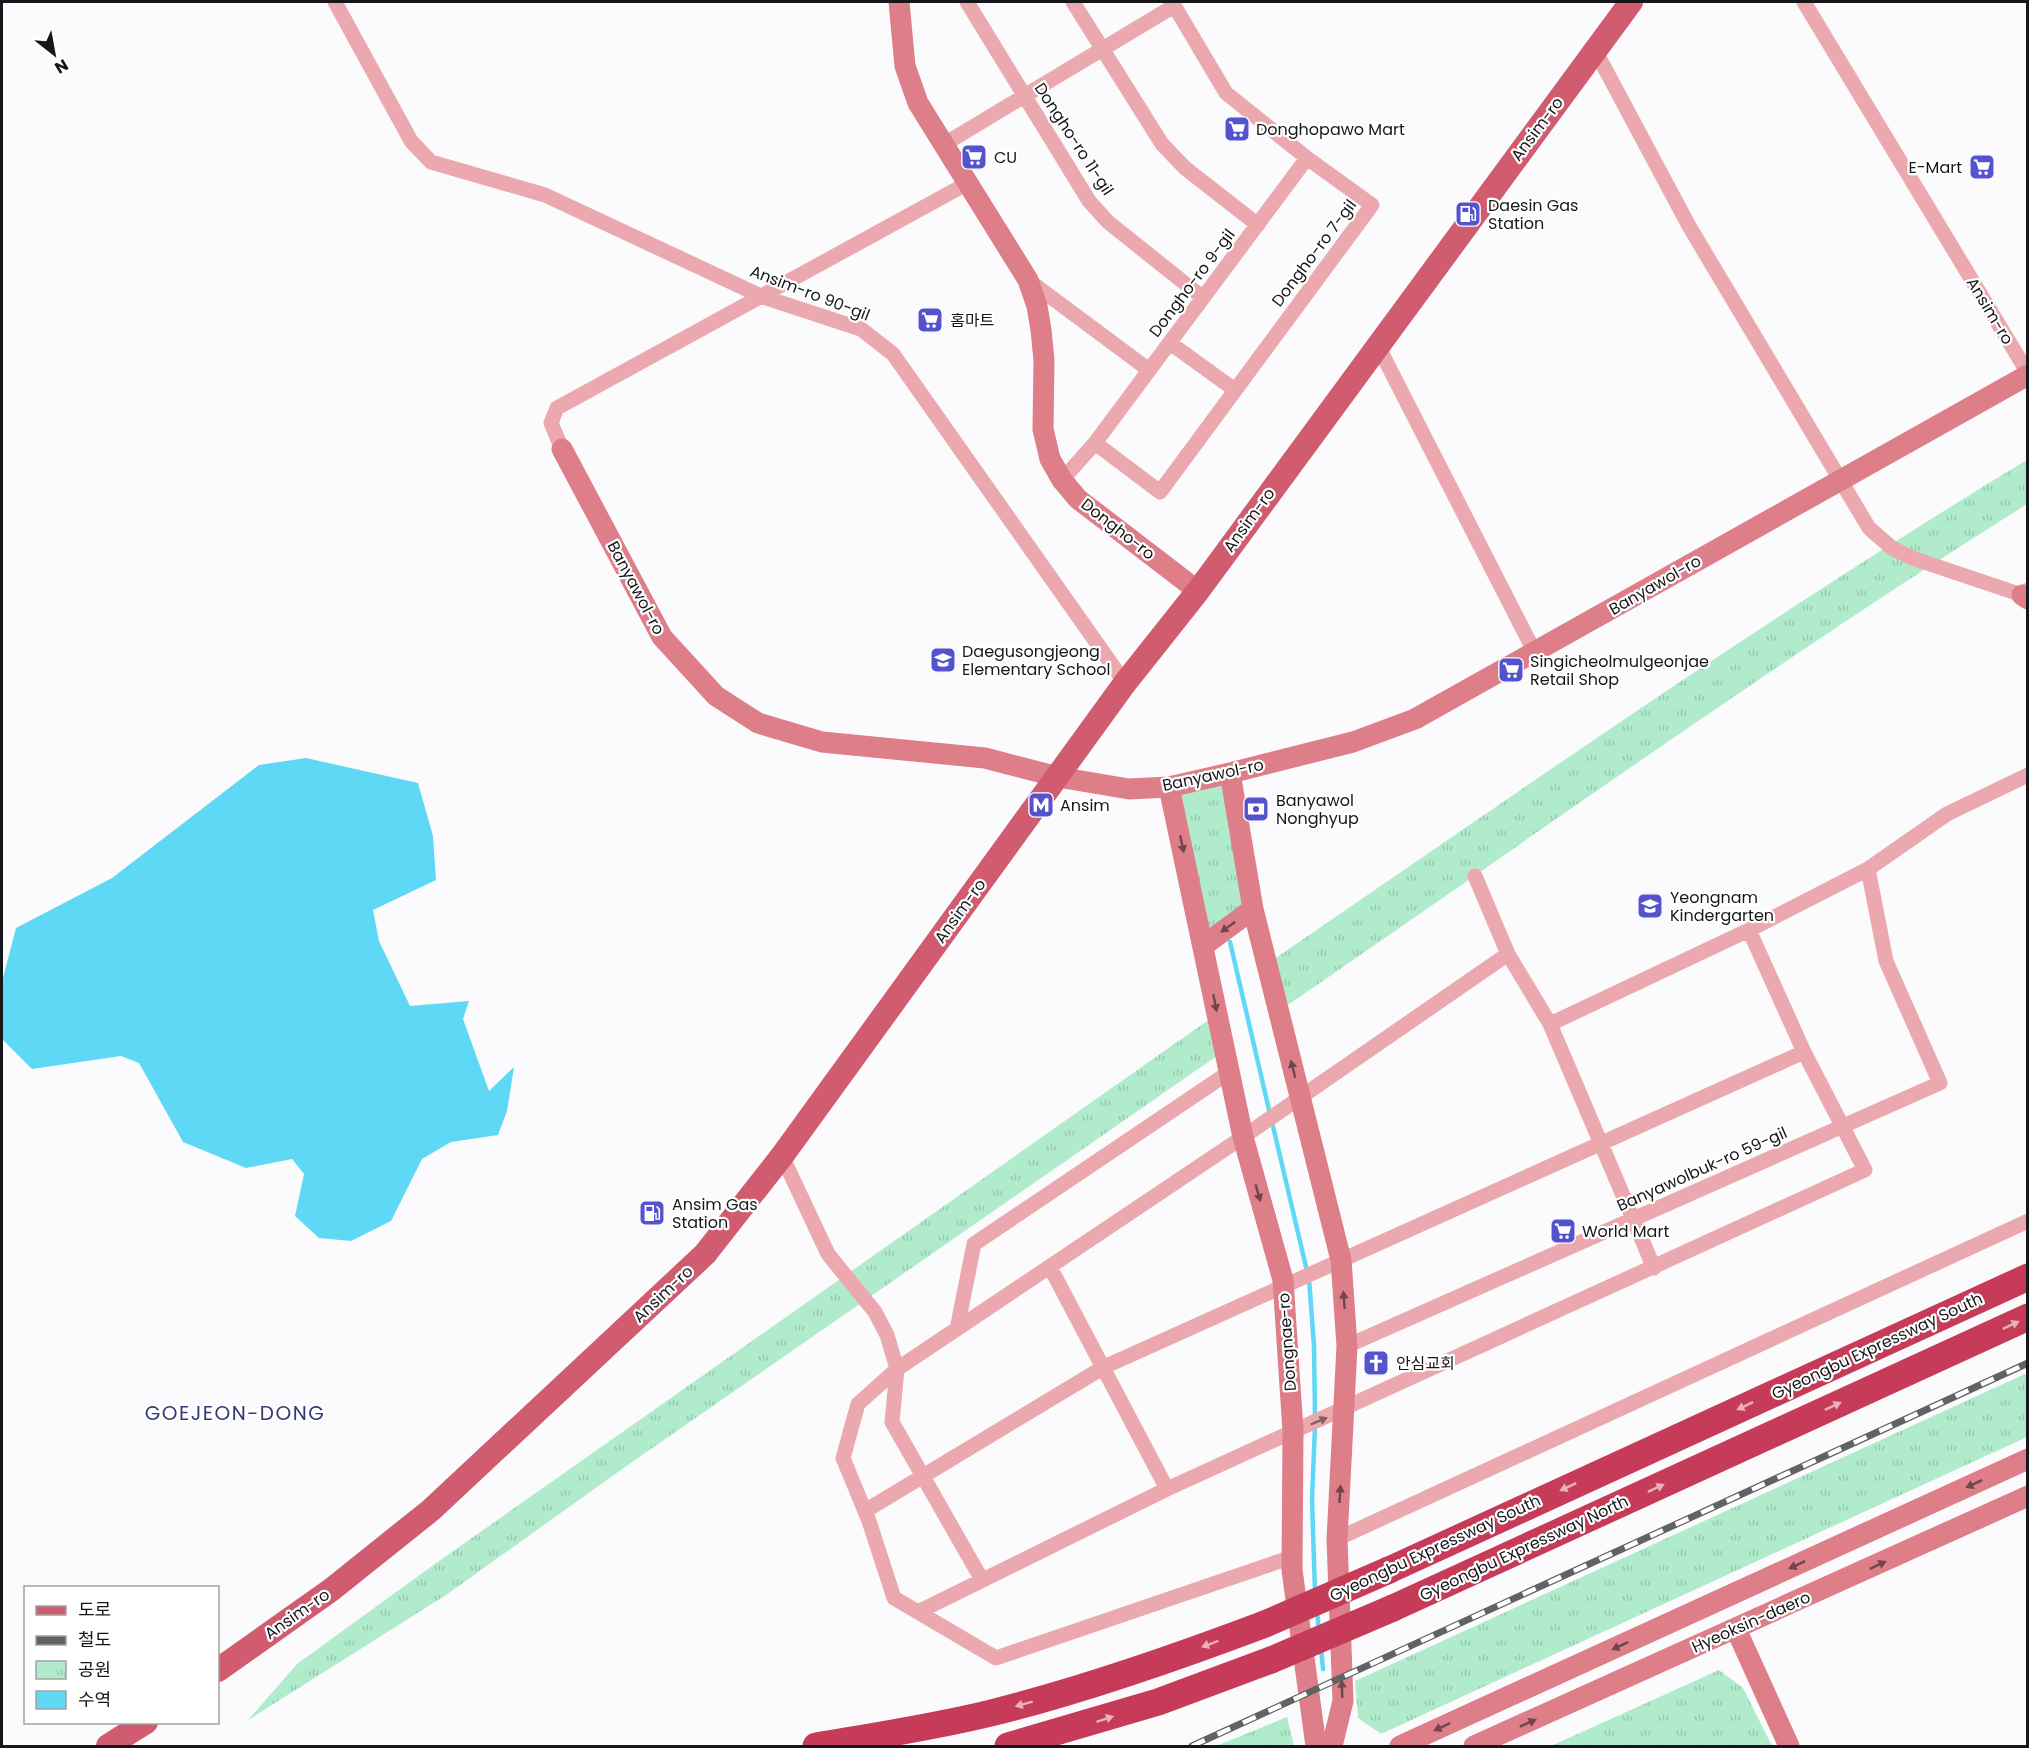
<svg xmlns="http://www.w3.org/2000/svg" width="2029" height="1748" font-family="Poppins,'Noto Sans KR',sans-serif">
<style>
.park{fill:url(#park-tufts)}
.water{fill:#5fd8f5}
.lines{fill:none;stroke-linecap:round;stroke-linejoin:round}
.stream{stroke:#5fd8f5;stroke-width:4.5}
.street{stroke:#eba8af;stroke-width:15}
.secondary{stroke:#dd7e89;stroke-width:21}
.primary{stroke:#d15c6f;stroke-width:24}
.highway{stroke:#c53b58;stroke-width:27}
.rail-casing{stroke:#616264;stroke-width:7}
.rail{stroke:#fff;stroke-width:4.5;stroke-dasharray:14;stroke-linecap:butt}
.highway-bridge{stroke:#c53b58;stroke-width:27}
.oneway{fill:#70454c}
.oneway2{fill:#e8b1bc}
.oneway3{fill:#806064}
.labels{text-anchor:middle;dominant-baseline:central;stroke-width:4.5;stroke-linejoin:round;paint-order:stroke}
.poi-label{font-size:16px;fill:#16171a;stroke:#fff;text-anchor:start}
.street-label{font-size:16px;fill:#16171a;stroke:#fff}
.quarter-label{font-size:20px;letter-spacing:1.5px;fill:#363974;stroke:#fff}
</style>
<defs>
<pattern id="park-tufts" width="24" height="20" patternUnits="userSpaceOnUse" patternTransform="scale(1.5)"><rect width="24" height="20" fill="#b0ebcb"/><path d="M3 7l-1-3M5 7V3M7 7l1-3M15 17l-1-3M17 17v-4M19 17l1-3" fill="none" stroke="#97c9ae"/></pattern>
</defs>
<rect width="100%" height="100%" fill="#fbfbfd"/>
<path class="park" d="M 2027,460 L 2027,504 C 1772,664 1527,841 1279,1011 L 1267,964 C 1518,792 1767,617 2027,460 Z
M 1230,773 L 1253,909 L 1203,946 L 1169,787 Z
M 1217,1014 L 1224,1051 L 625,1467 L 446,1595 L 248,1720 L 297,1664 L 432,1566 Z
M 2027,1373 L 2027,1437 L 1381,1734 L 1358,1718 L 1355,1681 Z
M 1719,1670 L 1743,1688 L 1772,1746 L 1551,1746 Z
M 1287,1717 L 1294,1746 L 1216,1746 Z"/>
<path class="water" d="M 306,758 L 418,783 L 433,836 L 436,880 L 373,910 L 379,941 L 410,1006 L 469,1001 L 463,1019 L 489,1091 L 514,1067 L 507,1111 L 498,1135 L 451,1142 L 422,1159 L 391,1221 L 351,1241 L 319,1238 L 295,1216 L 304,1174 L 292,1159 L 246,1168 L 183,1142 L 139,1063 L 121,1056 L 32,1069 L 2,1039 L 2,982 L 16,928 L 112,878 L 259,765 Z"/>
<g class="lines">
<path class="stream" d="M 1230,942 L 1270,1114
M 1272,1122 L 1307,1271
M 1309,1279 L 1314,1346 L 1315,1418
M 1315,1592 L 1312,1499 L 1315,1426
M 1317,1612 L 1319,1630
M 1321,1648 L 1323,1669"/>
<path class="street" d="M 335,2 L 411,141 L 431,162 L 545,195 L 763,297 L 861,329 L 893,354 L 1125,683
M 967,2 L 1089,201 L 1108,222 L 1202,297
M 1073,2 L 1162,144 L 1185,168 L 1258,225
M 1804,2 L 2028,373
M 1595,50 L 1689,226 L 1869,528 L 1892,548 L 1912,558 L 2022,595 L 2028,590
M 943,145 L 1174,6
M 1028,280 L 1149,370
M 1170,343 L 1235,390
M 1377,344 L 1535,653
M 1095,443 L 1160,492 L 1372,205 L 1307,158 L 1226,93 L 1172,2
M 562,449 L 551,423 L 557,408 L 968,183
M 1062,480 L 1095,443 L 1307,158
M 1475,876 L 1508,954 L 1550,1024 L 1749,930 L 1868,869
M 1550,1024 L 1654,1268
M 782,1156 L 828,1254 L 875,1312 L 887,1335 L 897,1369 L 1243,1137 L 1508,954
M 1050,1267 L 1167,1489
M 957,1329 L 974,1244 L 1228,1073
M 1347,1346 L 1940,1083 L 1886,961 L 1868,869 L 1947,814 L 2028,775
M 897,1369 L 858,1404 L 843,1458 L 869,1521 L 894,1598 L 996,1658 L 1292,1557
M 897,1369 L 892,1422 L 982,1580
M 865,1511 L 1104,1367 L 1804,1052 L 1749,930
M 1337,1539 L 2028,1221
M 918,1612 L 1167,1489 L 1865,1170 L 1804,1052"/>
<path class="secondary" d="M 899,2 L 905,66 L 918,103 L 1028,280 L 1037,306 L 1041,330 L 1044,360 L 1043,429 L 1050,459 L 1062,480 L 1078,499 L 1198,591
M 562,449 L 662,637 L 716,696 L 758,723 L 822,742 L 985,758 L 1058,777 L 1129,789 L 1169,787 L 1230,773 L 1353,742 L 1415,719 L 2028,375
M 2022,595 L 2028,599
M 1230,773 L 1253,909 L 1341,1260 L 1347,1346 L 1337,1539 L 1343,1701 L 1332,1746
M 1169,787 L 1243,1137 L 1283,1280 L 1293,1431 L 1292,1570 L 1316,1746
M 1203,946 L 1253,909
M 1736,1629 L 1789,1746
M 1400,1746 L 2028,1459
M 1474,1746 L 2028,1496"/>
<path class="primary" d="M 218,1670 L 331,1590 L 431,1510 L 705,1254 L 782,1156 L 1125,683 L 1198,591 L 1631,2
M 108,1746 L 146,1722"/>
<path class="highway" d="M 1389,1570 L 2028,1277
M 1393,1608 L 2028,1317
M 816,1746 C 875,1736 934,1727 991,1713 C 1084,1690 1175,1658 1265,1624
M 1008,1746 L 1158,1702 L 1271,1660"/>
<g class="rail-casing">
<path id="rail" d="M 1192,1746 L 2028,1363"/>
</g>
<use href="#rail" class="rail"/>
<path class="highway-bridge" d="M 1265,1624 L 1389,1570
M 1271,1660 L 1393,1608"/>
</g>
<defs><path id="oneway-solid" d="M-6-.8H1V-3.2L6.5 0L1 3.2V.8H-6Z" transform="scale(1.5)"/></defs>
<g class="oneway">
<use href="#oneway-solid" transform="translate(1182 844) rotate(78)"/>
<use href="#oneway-solid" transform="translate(1228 927) rotate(144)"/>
<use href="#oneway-solid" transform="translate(1215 1003) rotate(79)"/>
<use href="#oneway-solid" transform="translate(1293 1069) rotate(-104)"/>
<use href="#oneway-solid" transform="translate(1258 1193) rotate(74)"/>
<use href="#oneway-solid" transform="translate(1344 1300) rotate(-94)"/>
<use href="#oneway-solid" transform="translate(1974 1484) rotate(155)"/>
<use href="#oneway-solid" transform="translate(1340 1494) rotate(-86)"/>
<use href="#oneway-solid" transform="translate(1797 1565) rotate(155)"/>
<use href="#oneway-solid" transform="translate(1878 1565) rotate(-25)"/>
<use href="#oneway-solid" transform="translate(1620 1646) rotate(155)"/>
<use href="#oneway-solid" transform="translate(1342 1689) rotate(-92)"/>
<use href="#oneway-solid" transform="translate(1528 1723) rotate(-24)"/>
<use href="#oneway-solid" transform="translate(1442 1727) rotate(155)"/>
</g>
<g class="oneway2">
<use href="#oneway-solid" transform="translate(2011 1325) rotate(-25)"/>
<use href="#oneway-solid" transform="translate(1745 1406) rotate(155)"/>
<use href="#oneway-solid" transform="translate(1833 1406) rotate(-25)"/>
<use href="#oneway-solid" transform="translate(1568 1487) rotate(155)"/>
<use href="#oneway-solid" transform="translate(1656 1488) rotate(-25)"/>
<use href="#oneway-solid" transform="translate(1210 1644) rotate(160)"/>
<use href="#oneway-solid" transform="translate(1024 1704) rotate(165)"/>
<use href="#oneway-solid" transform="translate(1105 1719) rotate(-18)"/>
</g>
<use class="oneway3" href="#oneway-solid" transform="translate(1319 1421) rotate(-23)"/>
<defs>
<g id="supermarket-square" transform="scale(1.35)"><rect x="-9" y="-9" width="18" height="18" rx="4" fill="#5553cb" stroke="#fff"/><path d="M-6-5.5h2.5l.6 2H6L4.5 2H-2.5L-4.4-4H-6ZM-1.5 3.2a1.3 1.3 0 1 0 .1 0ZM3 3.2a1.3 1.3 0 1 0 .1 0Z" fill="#fff"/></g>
<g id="fuel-square" transform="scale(1.35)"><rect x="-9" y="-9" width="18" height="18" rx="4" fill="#5553cb" stroke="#fff"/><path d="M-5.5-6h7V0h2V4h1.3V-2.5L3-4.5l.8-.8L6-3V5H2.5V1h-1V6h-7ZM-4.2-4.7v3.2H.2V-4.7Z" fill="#fff"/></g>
<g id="school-square" transform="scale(1.35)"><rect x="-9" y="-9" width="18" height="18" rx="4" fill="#5553cb" stroke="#fff"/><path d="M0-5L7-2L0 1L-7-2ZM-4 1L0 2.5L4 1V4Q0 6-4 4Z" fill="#fff"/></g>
<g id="metro-square" transform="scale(1.35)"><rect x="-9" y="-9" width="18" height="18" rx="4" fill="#5553cb" stroke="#fff"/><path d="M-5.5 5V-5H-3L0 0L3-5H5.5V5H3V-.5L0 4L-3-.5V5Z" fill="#fff"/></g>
<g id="bank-square" transform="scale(1.35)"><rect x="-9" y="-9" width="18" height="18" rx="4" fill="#5553cb" stroke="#fff"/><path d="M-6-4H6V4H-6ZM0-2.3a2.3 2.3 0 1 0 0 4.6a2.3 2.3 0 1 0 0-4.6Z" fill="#fff"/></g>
<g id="church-square" transform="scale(1.35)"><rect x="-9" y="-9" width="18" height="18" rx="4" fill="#5553cb" stroke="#fff"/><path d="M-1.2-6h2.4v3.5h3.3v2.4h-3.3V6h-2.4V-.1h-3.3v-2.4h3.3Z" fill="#fff"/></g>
</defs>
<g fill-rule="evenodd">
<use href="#supermarket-square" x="1237" y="129"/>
<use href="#supermarket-square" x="974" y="157"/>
<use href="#supermarket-square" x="1982" y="167"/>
<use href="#fuel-square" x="1468" y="214"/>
<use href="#supermarket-square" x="930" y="320"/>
<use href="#school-square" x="943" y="660"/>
<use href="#supermarket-square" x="1511" y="670"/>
<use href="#metro-square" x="1041" y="805"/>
<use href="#bank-square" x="1256" y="809"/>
<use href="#school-square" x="1650" y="906"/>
<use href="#fuel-square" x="652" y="1213"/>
<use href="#supermarket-square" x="1563" y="1231"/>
<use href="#church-square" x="1376" y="1363"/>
</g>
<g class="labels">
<g class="poi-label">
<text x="1256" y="129">Donghopawo Mart</text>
<text x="994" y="157">CU</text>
<text x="1962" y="167" text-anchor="end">E-Mart</text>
<text x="1488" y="205">Daesin Gas<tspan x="1488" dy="18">Station</tspan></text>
<text x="950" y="320">홈마트</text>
<text x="962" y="651">Daegusongjeong<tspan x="962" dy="18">Elementary School</tspan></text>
<text x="1530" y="661">Singicheolmulgeonjae<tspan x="1530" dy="18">Retail Shop</tspan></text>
<text x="1276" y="800">Banyawol<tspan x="1276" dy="18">Nonghyup</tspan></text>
<text x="1060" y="805">Ansim</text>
<text x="1670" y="897">Yeongnam<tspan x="1670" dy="18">Kindergarten</tspan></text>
<text x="672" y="1204">Ansim Gas<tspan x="672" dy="18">Station</tspan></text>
<text x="1582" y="1231">World Mart</text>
<text x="1396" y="1363">안심교회</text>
</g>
<g class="street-label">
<text transform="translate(1537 129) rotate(-53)">Ansim-ro</text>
<text transform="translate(1074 139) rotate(57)">Dongho-ro 11-gil</text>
<text transform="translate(1314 253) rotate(-53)">Dongho-ro 7-gil</text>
<text transform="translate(1192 283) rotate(-53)">Dongho-ro 9-gil</text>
<text transform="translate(810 293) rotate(21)">Ansim-ro 90-gil</text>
<text transform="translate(1990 311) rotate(59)">Ansim-ro</text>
<text transform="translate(1249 520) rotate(-54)">Ansim-ro</text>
<text transform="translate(1118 529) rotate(38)">Dongho-ro</text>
<text transform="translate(1655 585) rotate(-30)">Banyawol-ro</text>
<text transform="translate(636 588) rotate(62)">Banyawol-ro</text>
<text transform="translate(1213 775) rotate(-12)">Banyawol-ro</text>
<text transform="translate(960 911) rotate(-54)">Ansim-ro</text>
<text transform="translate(1702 1169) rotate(-24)">Banyawolbuk-ro 59-gil</text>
<text transform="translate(663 1294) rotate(-43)">Ansim-ro</text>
<text transform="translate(1287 1342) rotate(-94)">Dongnae-ro</text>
<text transform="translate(1877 1346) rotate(-25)">Gyeongbu Expressway South</text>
<text transform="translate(1435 1548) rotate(-25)">Gyeongbu Expressway South</text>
<text transform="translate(1524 1548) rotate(-25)">Gyeongbu Expressway North</text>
<text transform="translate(297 1614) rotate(-35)">Ansim-ro</text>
<text transform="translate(1751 1622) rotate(-24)">Hyeoksin-daero</text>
</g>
<g class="quarter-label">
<text x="235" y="1413">GOEJEON-DONG</text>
</g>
</g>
<rect width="2029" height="1748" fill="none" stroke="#16171a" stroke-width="6"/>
<rect x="24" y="1586" width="195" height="138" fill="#ffffff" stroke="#a2a2a3" stroke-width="1.5"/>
<rect x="36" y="1606" width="30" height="9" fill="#d15c6f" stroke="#a2a2a3" stroke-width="1.5"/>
<text x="78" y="1616" font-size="18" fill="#16171a">도로</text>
<rect x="36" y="1636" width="30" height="9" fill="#616264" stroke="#a2a2a3" stroke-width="1.5"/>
<text x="78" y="1646" font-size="18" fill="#16171a">철도</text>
<rect x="36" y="1661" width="30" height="18" fill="url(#park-tufts)" stroke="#a2a2a3" stroke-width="1.5"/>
<text x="78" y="1676" font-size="18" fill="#16171a">공원</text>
<rect x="36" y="1691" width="30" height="18" fill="#5fd8f5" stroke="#a2a2a3" stroke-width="1.5"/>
<text x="78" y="1706" font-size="18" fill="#16171a">수역</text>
<g transform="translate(54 54) rotate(149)" stroke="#ffffff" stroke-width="4.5" paint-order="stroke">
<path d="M0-4.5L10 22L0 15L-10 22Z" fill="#16171a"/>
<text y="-9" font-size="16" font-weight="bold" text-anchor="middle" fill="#16171a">N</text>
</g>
</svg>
